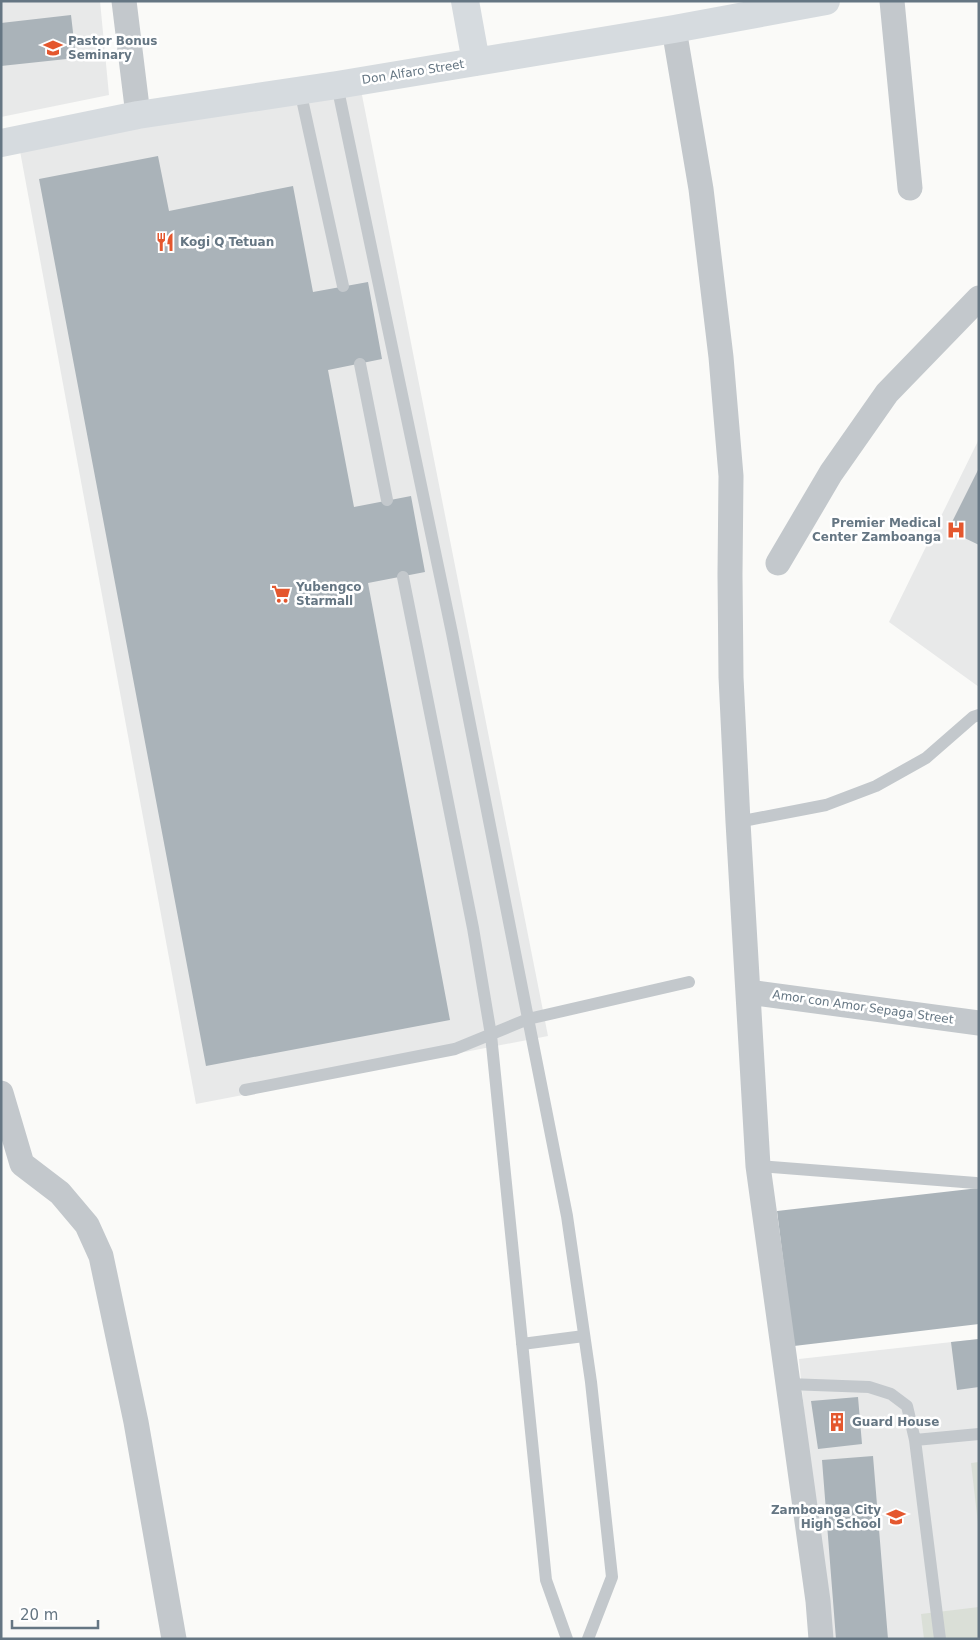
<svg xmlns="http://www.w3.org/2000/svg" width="980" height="1640" font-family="'DejaVu Sans',sans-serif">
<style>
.built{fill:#e8e9e9}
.green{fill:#dadfd7}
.building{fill:#aab3b9}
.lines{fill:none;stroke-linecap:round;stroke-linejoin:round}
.lane{stroke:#c3c8cc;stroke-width:12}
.street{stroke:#c3c8cc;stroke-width:25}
.secondary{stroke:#d6dbdf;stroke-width:28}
.labels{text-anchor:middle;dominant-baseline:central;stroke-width:5;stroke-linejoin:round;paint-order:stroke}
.poi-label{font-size:12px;font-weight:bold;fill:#657683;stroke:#fff;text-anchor:start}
.street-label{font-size:12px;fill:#657683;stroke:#fff}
</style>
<rect width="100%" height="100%" fill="#fafaf8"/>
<path class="built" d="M 1,1 L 100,1 L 109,95 L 1,117 Z
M 359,80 L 548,1036 L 196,1104 L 20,151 Z
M 979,439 L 979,687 L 889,622 Z
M 979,1339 L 979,1639 L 826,1639 L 799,1359 Z"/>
<path class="green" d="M 979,1462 L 979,1532 L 971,1463 Z
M 979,1607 L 979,1638 L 924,1639 L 921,1614 Z"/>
<path class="building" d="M 71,15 L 76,58 L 1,66 L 1,23 Z
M 158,156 L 169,211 L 293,186 L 313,292 L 368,282 L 382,359 L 328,370 L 354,507 L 411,496 L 425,572 L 368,583 L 450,1020 L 206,1066 L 39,179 Z
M 979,468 L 979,545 L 948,530 Z
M 979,1188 L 979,1324 L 794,1346 L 777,1211 Z
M 979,1339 L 979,1387 L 957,1390 L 951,1342 Z
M 858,1397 L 862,1444 L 818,1449 L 811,1401 Z
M 873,1456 L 888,1639 L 836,1639 L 822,1460 Z"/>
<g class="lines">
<path class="lane" d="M 337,85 L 452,633 L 567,1216 L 591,1382 L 612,1577 L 588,1639
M 300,90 L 343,286
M 360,364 L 387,500
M 403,577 L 473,928 L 491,1035 L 546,1580 L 567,1639
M 738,822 L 826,805 L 876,786 L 926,758 L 973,717 L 979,715
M 245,1090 L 455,1049 L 528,1019 L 689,982
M 758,1166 L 976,1183
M 522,1344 L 584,1336
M 788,1384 L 869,1387 L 891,1394 L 907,1406 L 915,1440 L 940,1639
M 915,1440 L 979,1434"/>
<path class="street" d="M 124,1 L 138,115
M 892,1 L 910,188
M 674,29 L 701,189 L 721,357 L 731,476 L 730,575 L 731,677 L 738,822 L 758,1166 L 818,1601 L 821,1639
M 778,563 L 831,473 L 887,393 L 979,298
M 748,992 L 979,1023
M 1,1093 L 22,1164 L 60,1193 L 87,1225 L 101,1256 L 136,1422 L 174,1639"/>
<path class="secondary" d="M 465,1 L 476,62
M 1,143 L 138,115 L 337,85 L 674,29 L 826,1"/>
</g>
<defs>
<g id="university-bare" transform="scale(1.5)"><path d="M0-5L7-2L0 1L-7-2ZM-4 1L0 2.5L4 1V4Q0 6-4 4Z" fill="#e4572e" stroke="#fff" stroke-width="2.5" paint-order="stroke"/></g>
<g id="restaurant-bare" transform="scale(1.5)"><path d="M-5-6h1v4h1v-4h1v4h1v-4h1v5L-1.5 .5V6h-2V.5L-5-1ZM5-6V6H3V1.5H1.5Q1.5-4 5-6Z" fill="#e4572e" stroke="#fff" stroke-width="2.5" paint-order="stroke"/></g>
<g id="hospital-bare" transform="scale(1.5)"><path d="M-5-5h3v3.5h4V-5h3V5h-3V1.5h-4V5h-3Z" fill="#e4572e" stroke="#fff" stroke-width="2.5" paint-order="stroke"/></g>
<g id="supermarket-bare" transform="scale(1.5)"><path d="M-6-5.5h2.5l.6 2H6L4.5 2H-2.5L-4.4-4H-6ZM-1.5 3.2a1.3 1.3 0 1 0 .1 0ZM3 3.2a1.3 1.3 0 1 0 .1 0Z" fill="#e4572e" stroke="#fff" stroke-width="2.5" paint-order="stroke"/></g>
<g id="building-bare" transform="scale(1.5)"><path d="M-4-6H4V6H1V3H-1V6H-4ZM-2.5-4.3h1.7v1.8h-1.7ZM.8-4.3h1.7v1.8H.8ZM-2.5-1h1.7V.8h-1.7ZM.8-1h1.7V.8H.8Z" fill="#e4572e" stroke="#fff" stroke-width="2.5" paint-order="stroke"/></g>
<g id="school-bare" transform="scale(1.5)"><path d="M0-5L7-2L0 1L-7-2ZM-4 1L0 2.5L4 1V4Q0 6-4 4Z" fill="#e4572e" stroke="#fff" stroke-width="2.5" paint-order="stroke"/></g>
</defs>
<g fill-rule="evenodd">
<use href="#university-bare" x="53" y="48"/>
<use href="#restaurant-bare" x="165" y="242"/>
<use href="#hospital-bare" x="956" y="530"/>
<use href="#supermarket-bare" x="281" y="594"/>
<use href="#building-bare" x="837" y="1422"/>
<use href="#school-bare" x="896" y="1517"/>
</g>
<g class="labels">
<g class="poi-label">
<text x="68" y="41">Pastor Bonus<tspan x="68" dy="14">Seminary</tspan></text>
<text x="180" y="242">Kogi Q Tetuan</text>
<text x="941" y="523" text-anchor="end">Premier Medical<tspan x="941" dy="14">Center Zamboanga</tspan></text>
<text x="296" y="587">Yubengco<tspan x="296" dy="14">Starmall</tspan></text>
<text x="852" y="1422">Guard House</text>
<text x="881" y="1510" text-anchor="end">Zamboanga City<tspan x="881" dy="14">High School</tspan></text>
</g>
<g class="street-label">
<text transform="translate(413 72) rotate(-9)">Don Alfaro Street</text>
<text transform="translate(863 1007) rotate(8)">Amor con Amor Sepaga Street</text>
</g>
</g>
<rect width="980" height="1640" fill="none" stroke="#657683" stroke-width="5"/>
<path d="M12 1620v8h86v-8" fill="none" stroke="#657683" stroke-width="2.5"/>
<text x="20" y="1620" font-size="15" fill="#657683" stroke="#ffffff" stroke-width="4" paint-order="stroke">20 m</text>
</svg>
